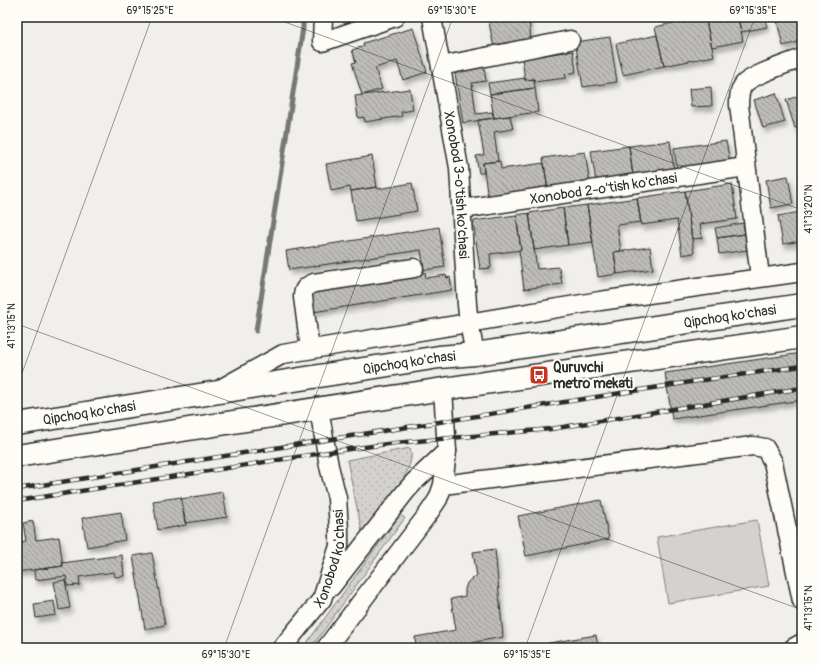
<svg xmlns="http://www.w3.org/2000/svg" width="819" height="665" font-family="Pangolin,sans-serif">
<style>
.grass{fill:url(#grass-dots);stroke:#7f7e7d}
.pitch{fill:#d3d2cf;stroke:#7f7e7d}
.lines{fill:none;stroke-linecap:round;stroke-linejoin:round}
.stream{stroke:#777775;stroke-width:5}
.building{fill:url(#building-back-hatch);stroke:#2b2b2b;filter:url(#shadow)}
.minor-casing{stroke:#2b2b2b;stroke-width:21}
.major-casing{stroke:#2b2b2b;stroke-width:25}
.minor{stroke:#fdfcf7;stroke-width:18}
.major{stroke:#fdfcf7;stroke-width:22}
.rail-casing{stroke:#2b2b2b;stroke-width:4.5}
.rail{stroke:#fdfcf7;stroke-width:3;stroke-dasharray:9;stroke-linecap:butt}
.ticks{fill:none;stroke:#2b2b2b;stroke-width:1;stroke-opacity:0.45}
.labels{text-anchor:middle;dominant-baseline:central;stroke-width:4;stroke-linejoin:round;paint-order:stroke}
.street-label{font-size:14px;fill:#2b2b2b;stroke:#fdfcf7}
.poi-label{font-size:14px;font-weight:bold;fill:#2b2b2b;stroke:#fdfcf7;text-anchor:start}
.neatline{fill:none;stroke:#2b2b2b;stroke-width:1.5}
.ticks-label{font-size:10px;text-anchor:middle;fill:#2b2b2b}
</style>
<defs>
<pattern id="grass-dots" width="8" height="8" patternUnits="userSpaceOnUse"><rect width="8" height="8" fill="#d3d2cf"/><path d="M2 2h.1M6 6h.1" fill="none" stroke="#b5b4b2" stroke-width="1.8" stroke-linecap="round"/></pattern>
<pattern id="building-back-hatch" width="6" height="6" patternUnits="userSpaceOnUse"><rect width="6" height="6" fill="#bdbcb8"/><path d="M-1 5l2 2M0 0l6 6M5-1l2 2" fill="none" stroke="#9a9996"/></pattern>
<filter id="shadow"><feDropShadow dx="2.5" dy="4.5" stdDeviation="2" flood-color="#0004"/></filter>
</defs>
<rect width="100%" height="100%" fill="#f0efeb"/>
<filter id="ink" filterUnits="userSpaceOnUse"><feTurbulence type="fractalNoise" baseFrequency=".025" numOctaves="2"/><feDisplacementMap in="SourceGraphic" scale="8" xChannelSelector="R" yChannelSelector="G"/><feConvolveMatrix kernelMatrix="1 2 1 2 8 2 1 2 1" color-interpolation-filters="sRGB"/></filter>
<g filter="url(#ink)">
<path class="grass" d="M 410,448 C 419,471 376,515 362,532 L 347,460 Z
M 400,515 L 405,518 L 311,648 L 303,648 Z"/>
<path class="pitch" d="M 757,520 L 769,586 L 668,603 L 657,537 Z"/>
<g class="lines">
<path class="stream" d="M 256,331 L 303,28 L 303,17"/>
</g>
<path class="building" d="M 488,17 L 529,17 L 531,42 L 494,48 Z
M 700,17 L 705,17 L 714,56 L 664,66 L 655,27 Z
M 705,17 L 738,17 L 743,41 L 712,47 Z
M 738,17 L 764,17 L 767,27 L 741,32 Z
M 776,17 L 802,17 L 802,41 L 783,46 Z
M 413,28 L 427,72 L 403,80 L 397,61 L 375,68 L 382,89 L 362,95 L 352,63 L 356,62 L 352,50 L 364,46 L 363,43 Z
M 657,35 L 664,66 L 623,75 L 616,44 Z
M 610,37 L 617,82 L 583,87 L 575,42 Z
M 573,51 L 576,72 L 565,74 L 566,78 L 534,82 L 534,79 L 525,80 L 522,58 Z
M 484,67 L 486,81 L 472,83 L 476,114 L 492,112 L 494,118 L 463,123 L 455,73 Z
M 525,78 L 525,80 L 534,79 L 535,88 L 490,94 L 488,83 Z
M 711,87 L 712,106 L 691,107 L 689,89 Z
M 535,88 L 538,112 L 494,118 L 490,94 Z
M 410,89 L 413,110 L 401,112 L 402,116 L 365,122 L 364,117 L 358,118 L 355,96 Z
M 776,93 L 785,122 L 763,128 L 754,100 Z
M 802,95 L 802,126 L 795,128 L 786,100 Z
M 510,116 L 513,129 L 494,132 L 498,161 L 483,163 L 484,173 L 479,173 L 476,156 L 484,155 L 478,120 Z
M 670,141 L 674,170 L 633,176 L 629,146 Z
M 726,141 L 730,162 L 677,170 L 674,148 Z
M 629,146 L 633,176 L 596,182 L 591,151 Z
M 585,152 L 590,185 L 548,191 L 543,158 Z
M 372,156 L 377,187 L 351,191 L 350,187 L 331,191 L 326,164 Z
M 500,161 L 501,169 L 544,163 L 548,191 L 488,199 L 483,163 Z
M 788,176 L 793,204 L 771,208 L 766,180 Z
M 412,183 L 417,211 L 356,221 L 351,191 L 377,187 L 378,189 Z
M 732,184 L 737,219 L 700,224 L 702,238 L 692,239 L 685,191 Z
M 685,191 L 694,253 L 682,255 L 677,220 L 641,225 L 637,198 Z
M 637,198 L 641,222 L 617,225 L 621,251 L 614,252 L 617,274 L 598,277 L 587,205 Z
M 587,205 L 593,242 L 568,245 L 563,208 Z
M 563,208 L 568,245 L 534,250 L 529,213 Z
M 800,212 L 802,222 L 802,241 L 783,244 L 778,216 Z
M 529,213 L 537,269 L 559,267 L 562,284 L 524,289 L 519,250 L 521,250 L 516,215 Z
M 516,215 L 521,250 L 490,254 L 491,268 L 480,269 L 473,221 Z
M 743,223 L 745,234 L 717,238 L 715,228 Z
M 439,227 L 445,267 L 424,270 L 421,250 L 289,270 L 286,251 Z
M 745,234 L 747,250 L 719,254 L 717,238 Z
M 650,247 L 653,269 L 617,274 L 614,252 Z
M 425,272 L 426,278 L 446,275 L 447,278 L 450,277 L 452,290 L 313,312 L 309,289 Z
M 802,353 L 802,400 L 672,419 L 665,373 Z
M 223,492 L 227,517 L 185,523 L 181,499 Z
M 181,497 L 186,525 L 158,530 L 153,501 Z
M 601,500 L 609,539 L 526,556 L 518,516 Z
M 121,512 L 125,540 L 87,547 L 82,518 Z
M 33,521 L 36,540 L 59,537 L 63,566 L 17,572 L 17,542 L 26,541 L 23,523 Z
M 495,549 L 503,637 L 442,648 L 416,648 L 415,637 L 456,630 L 451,599 L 465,596 L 465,589 L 467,583 L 472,578 L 477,576 L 473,552 Z
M 152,553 L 165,625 L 145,629 L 133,556 Z
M 122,555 L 124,576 L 115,577 L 114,572 L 79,577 L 80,585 L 67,586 L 66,576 L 35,580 L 34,570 L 63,566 L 62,563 Z
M 65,580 L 70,608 L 59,610 L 54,582 Z
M 54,601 L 56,615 L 36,618 L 34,604 Z
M 596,635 L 598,648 L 550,648 L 549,643 Z"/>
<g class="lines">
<g class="minor-casing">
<g id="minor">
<path d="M 323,17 L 322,42 L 395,17"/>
<path id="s1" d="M 432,17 L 459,168 L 467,305 L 469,323 L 475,354"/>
<path d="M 441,66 L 570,40"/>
<path id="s2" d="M 462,209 L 746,167"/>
<path d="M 760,277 L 739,105 C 739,98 739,90 744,84 C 752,75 789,63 802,58"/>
<path d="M 310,349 L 303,297 C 303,289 306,286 314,283 L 414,268"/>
<path d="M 222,388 L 283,354 L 600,301 L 802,272"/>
<path d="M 443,485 L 753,446 L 765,448 L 773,462 L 802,601"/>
<path d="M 331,587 L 406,491 L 415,481 L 447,451"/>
<path id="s3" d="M 282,648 L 322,599 L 339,546 L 339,530 L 337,498 L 329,466 L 319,409"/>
<path d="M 326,648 L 428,514 L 438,499 L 443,485 L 447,451 L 443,389"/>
<path d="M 793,648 L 802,643"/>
</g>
</g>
<g class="major-casing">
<g id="major">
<path id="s4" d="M 17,424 L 439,357 L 475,354 L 802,305"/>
<path d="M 17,456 L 443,389 L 802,337"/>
</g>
</g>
<use href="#minor" class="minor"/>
<use href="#major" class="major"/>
<g class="rail-casing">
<path id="rail" d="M 17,489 L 697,381 L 802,366
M 17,501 L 342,450 L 395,443 L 551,429 L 802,388"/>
</g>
<use href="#rail" class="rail"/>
</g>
</g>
<path class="ticks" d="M 271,17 L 802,210M 17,324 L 802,610M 17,387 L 152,17M 224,648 L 453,17M 525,648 L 755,17"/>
<defs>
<g id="bus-square" transform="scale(1)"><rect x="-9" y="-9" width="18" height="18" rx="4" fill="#c8321e" stroke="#fdfcf7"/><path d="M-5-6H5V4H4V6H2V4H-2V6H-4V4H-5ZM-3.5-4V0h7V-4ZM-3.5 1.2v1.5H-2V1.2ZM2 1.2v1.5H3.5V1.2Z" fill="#fff"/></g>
</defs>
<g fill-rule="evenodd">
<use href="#bus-square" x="539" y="375"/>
</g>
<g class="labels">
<g class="street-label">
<text stroke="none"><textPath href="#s1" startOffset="170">Xonobod 3-o'tish ko'chasi</textPath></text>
<text stroke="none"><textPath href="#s2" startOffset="143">Xonobod 2-o'tish ko'chasi</textPath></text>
<text stroke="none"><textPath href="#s4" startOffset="721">Qipchoq ko'chasi</textPath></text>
<text stroke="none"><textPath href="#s4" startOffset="397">Qipchoq ko'chasi</textPath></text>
<text stroke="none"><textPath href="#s4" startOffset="73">Qipchoq ko'chasi</textPath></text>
<text stroke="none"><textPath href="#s3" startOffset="105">Xonobod ko'chasi</textPath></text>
</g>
<g class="poi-label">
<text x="553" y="367">Quruvchi<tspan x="553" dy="16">metro mekati</tspan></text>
</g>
</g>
<rect width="819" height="665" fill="none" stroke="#fdfcf7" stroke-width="44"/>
<rect x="22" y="22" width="775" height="621" class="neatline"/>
<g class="ticks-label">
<text x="150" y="14">69°15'25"E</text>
<text x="452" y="14">69°15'30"E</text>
<text x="753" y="14">69°15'35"E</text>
<text transform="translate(808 209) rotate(-90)" y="4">41°13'20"N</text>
<text transform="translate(11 326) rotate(-90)" y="4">41°13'15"N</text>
<text transform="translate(808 608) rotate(-90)" y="4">41°13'15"N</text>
<text x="226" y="658">69°15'30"E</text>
<text x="527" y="658">69°15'35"E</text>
</g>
</svg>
